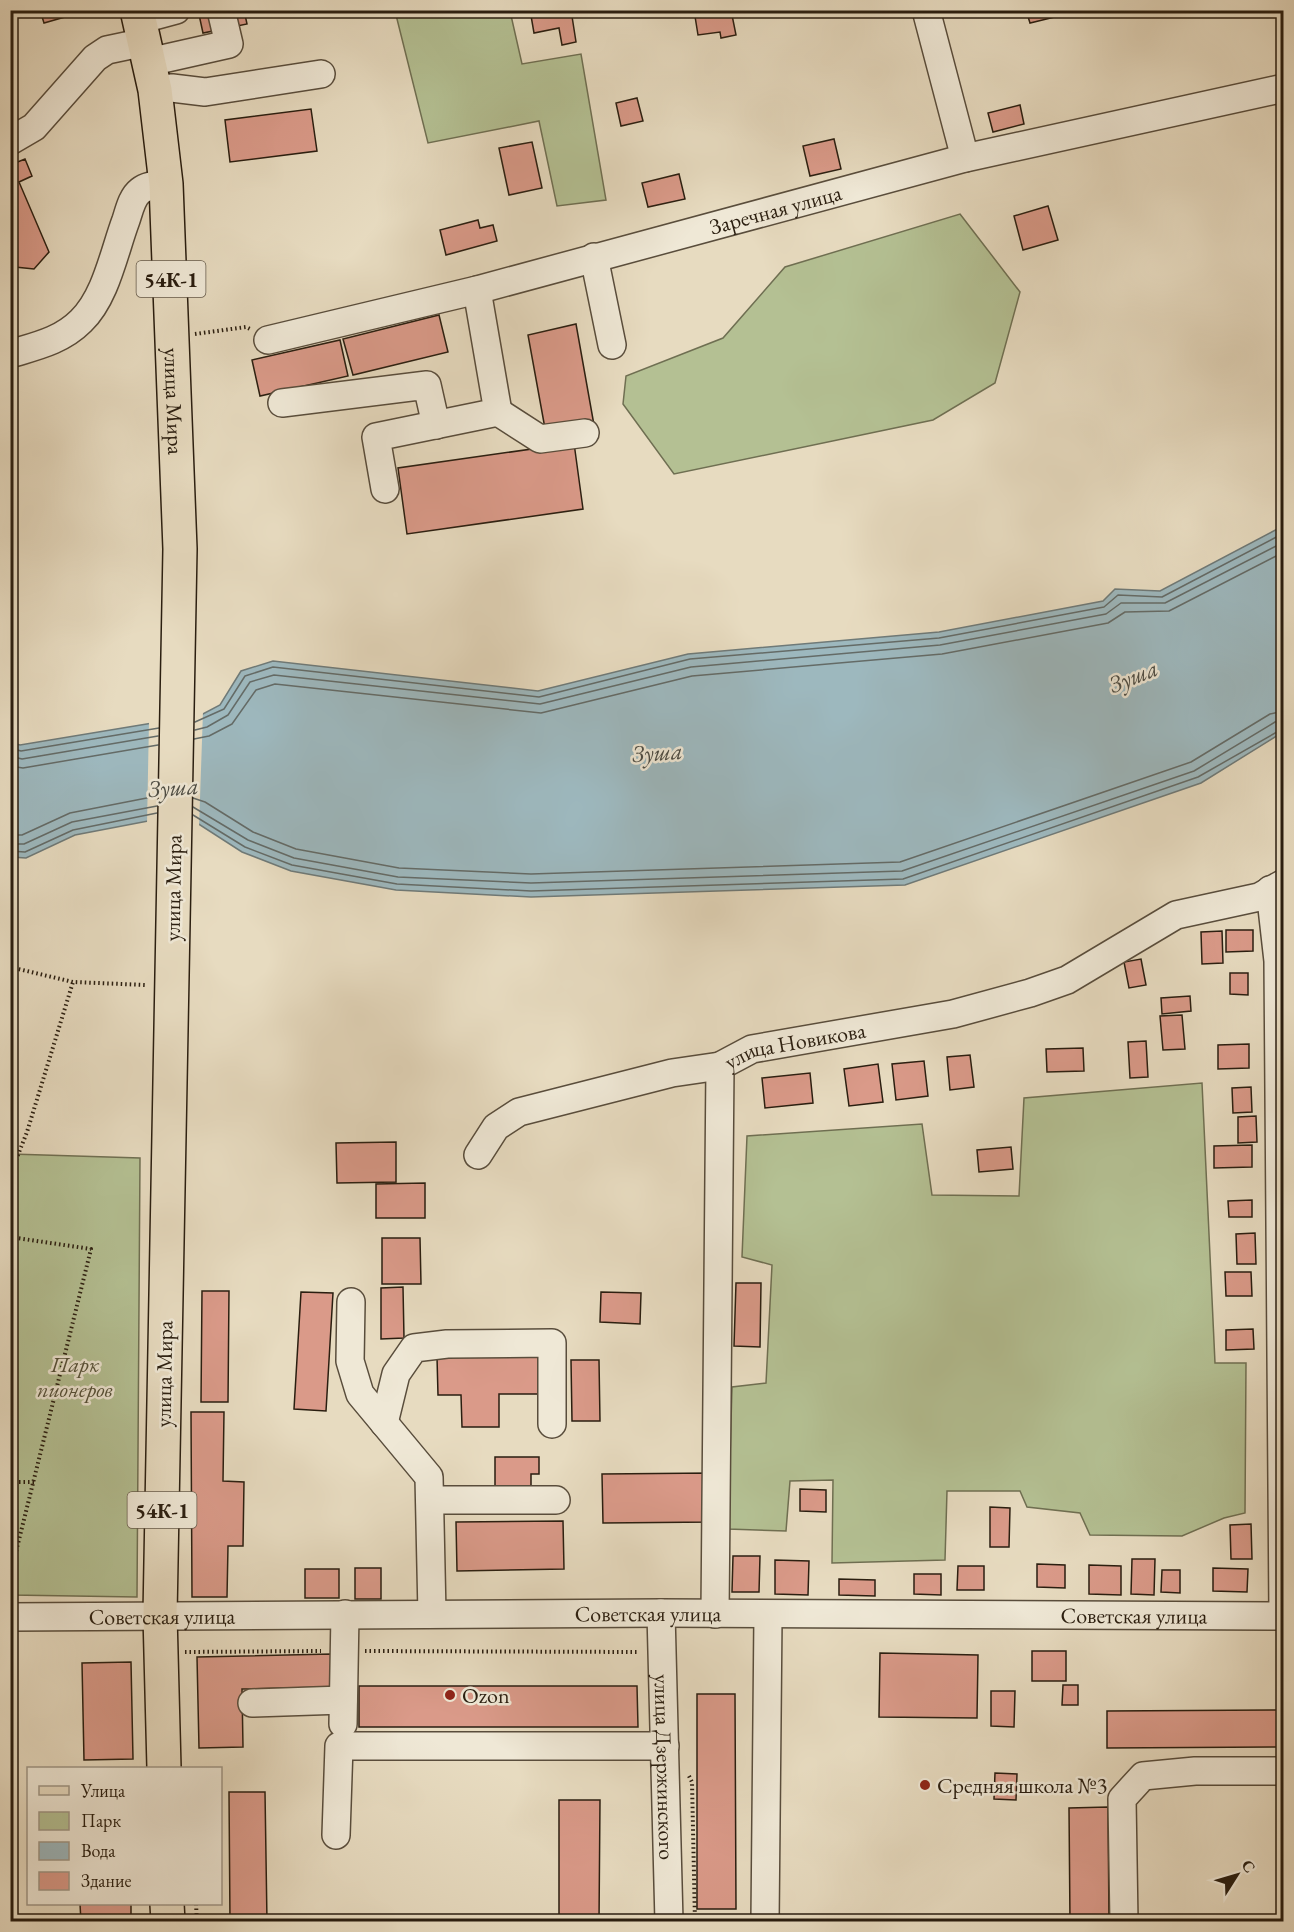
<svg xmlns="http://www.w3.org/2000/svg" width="1294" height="1932" font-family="'EB Garamond',serif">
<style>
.green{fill:#b4c093;stroke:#6f6f52;stroke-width:1.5}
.water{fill:#9db8be;stroke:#6f7a78;stroke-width:1.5}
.pier{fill:#e7dbc0}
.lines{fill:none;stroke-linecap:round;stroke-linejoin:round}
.shore{stroke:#646b67;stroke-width:1.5}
.building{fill:#da9a89;stroke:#2a1e10;stroke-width:1.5}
.minor-casing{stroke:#594d3c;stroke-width:30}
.major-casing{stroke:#2a1e10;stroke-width:36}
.path{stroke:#2a1e10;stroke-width:4;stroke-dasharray:1.5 3;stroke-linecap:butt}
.minor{stroke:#efe8d6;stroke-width:27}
.major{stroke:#e7dbc0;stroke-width:33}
.poi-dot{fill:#8f2418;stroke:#efe8d6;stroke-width:2}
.labels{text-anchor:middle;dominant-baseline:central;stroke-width:5;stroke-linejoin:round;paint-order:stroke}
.shield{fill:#efe8d6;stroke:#655b4b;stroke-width:1.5}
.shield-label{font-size:21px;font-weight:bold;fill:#2a1e10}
.street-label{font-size:22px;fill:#2a1e10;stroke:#efe8d6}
.park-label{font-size:22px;font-style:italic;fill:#534f37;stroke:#efe8d6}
.poi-label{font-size:22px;fill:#2a1e10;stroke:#efe8d6;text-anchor:start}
.water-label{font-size:24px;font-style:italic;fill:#4c4c44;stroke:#efe8d6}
</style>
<rect width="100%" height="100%" fill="#e7dbc0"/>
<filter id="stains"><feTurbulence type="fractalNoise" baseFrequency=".00333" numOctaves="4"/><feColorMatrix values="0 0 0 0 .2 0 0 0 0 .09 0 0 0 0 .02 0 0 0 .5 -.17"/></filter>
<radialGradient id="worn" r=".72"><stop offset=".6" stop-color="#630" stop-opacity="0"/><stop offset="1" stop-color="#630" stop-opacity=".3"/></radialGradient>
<path class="green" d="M 395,11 L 510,11 L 522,64 L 581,54 L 606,200 L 557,206 L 539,121 L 428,143 Z
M 960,214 L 1020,292 L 995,383 L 933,420 L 674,474 L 623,404 L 626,376 L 723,338 L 785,267 Z
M 1202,1083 L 1215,1363 L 1246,1363 L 1245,1513 L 1224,1518 L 1182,1536 L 1090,1535 L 1080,1513 L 1027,1507 L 1020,1491 L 947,1491 L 945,1560 L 832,1563 L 833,1480 L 790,1481 L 786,1531 L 728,1529 L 732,1387 L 766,1383 L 772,1265 L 742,1257 L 747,1136 L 922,1124 L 932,1195 L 1019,1196 L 1024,1098 Z
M 11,1154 L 140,1158 L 137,1597 L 11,1595 Z"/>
<path class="water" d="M 1283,526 L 1283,732 L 1201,783 L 905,885 L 531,897 L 396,890 L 291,871 L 242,852 L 194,821 L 169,817 L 75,835 L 26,858 L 11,857 L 10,742 L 20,745 L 201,715 L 220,705 L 241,671 L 273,661 L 538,691 L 688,654 L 939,632 L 1103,601 L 1115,589 L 1160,591 Z"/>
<path class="pier" d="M 203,711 L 199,828 L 193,824 L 169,820 L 147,824 L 149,721 Z"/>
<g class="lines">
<path class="shore" d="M 195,722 L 224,709 L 245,676 L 273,667 L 539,697 L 690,659 L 939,638 L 1104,607 L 1118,595 L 1162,597 L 1284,533
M 195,730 L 207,727 L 228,715 L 250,682 L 274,675 L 540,704 L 691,667 L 940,645 L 1106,614 L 1121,603 L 1165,603 L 1284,542
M 194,739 L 209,736 L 232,724 L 256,690 L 275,684 L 541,713 L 692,676 L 942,654 L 1108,623 L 1125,612 L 1169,611 L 1284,552
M 10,748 L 21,751 L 159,728
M 10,756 L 22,759 L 158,736
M 10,766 L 23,768 L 158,745
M 193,798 L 205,802 L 253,832 L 296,849 L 399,868 L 531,874 L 900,862 L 1191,762 L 1270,714 L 1284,711
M 193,807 L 248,840 L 294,858 L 398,877 L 531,883 L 902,871 L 1194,771 L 1275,722 L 1284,720
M 193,815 L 245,847 L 292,865 L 397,884 L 531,891 L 903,879 L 1198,777 L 1284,728
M 10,835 L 22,835 L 70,813 L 157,796
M 10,844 L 24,844 L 72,822 L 157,806
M 10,851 L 25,852 L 73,830 L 157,813"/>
</g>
<path class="building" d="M 40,10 L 70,10 L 72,15 L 44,23 Z
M 198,10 L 244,10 L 247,24 L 203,33 Z
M 530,10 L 571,10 L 576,42 L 562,45 L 559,28 L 534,33 Z
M 694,10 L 731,10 L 736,35 L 721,38 L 720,32 L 698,35 Z
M 1026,10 L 1054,10 L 1055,17 L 1030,23 Z
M 637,98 L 643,121 L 621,126 L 616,103 Z
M 1020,105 L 1024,124 L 993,132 L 988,113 Z
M 311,109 L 317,151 L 230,162 L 225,120 Z
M 834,139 L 841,169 L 810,176 L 803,146 Z
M 532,142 L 542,188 L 509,195 L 499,148 Z
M 25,159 L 32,176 L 19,182 L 49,252 L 34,269 L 15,267 L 10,256 L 10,165 Z
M 679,174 L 685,199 L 648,207 L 642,183 Z
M 1048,206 L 1058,240 L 1023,250 L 1014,216 Z
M 478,220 L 480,228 L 493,225 L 497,241 L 446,255 L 440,230 Z
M 439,315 L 448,352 L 353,375 L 343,339 Z
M 576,324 L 594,425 L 546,434 L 528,335 Z
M 340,340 L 348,376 L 260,396 L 252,360 Z
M 574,443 L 583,509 L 407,534 L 398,468 Z
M 1226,930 L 1253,930 L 1253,951 L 1226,952 Z
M 1222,931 L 1223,963 L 1202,964 L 1201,932 Z
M 1141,959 L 1146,985 L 1129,988 L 1124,962 Z
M 1230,973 L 1248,973 L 1248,995 L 1230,994 Z
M 1190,996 L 1191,1011 L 1162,1014 L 1161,998 Z
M 1182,1015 L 1185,1049 L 1163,1050 L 1160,1016 Z
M 1146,1041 L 1148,1077 L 1130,1078 L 1128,1042 Z
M 1249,1044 L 1249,1068 L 1218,1069 L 1218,1045 Z
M 1083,1048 L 1084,1071 L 1047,1072 L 1046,1049 Z
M 970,1055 L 974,1087 L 950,1090 L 947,1057 Z
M 924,1061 L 928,1096 L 896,1100 L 892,1064 Z
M 878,1064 L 883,1102 L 849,1106 L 844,1069 Z
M 810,1073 L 813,1103 L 765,1108 L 762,1078 Z
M 1251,1087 L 1252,1112 L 1233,1113 L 1232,1088 Z
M 1256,1116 L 1257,1142 L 1238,1143 L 1238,1117 Z
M 396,1142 L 396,1182 L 337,1183 L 336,1143 Z
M 1252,1145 L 1252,1167 L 1214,1168 L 1214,1146 Z
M 1011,1147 L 1013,1169 L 979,1172 L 977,1150 Z
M 425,1183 L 425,1218 L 376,1218 L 376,1184 Z
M 1252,1200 L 1252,1217 L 1229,1217 L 1228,1201 Z
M 1255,1233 L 1256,1264 L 1237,1264 L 1236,1234 Z
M 382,1238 L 420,1238 L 421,1284 L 382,1284 Z
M 1225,1272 L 1251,1272 L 1252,1296 L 1226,1296 Z
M 736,1283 L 761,1283 L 760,1347 L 734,1346 Z
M 403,1287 L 404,1338 L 381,1339 L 381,1288 Z
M 202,1291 L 229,1291 L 228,1402 L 201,1402 Z
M 301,1292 L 333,1293 L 326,1411 L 294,1409 Z
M 601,1292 L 641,1293 L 640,1324 L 600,1322 Z
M 1253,1329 L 1254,1349 L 1226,1350 L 1226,1330 Z
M 539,1356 L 539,1394 L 499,1394 L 499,1427 L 462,1427 L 461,1395 L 438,1395 L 437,1357 Z
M 571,1360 L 599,1360 L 600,1421 L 572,1421 Z
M 191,1412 L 224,1412 L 223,1481 L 244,1482 L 243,1546 L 228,1546 L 227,1597 L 192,1597 Z
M 495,1457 L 539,1457 L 539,1474 L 531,1474 L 531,1488 L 495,1488 Z
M 712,1473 L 712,1522 L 603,1523 L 602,1474 Z
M 800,1489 L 826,1490 L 826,1512 L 800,1511 Z
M 990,1507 L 1010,1508 L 1009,1547 L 990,1547 Z
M 563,1521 L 564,1569 L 457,1571 L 456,1522 Z
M 1251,1524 L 1252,1559 L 1231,1559 L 1230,1525 Z
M 733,1556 L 760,1556 L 759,1592 L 732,1592 Z
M 1132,1559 L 1155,1559 L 1154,1595 L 1131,1594 Z
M 775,1560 L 809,1561 L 808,1595 L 775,1594 Z
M 1037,1564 L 1065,1565 L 1065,1588 L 1037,1587 Z
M 1089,1565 L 1121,1566 L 1121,1595 L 1089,1594 Z
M 958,1566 L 984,1566 L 984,1590 L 957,1590 Z
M 355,1568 L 381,1568 L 381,1599 L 355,1599 Z
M 1213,1568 L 1248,1569 L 1247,1592 L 1213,1591 Z
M 305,1569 L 339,1569 L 339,1598 L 305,1598 Z
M 1162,1570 L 1180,1570 L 1180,1593 L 1161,1592 Z
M 914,1574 L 941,1574 L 941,1595 L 914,1594 Z
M 839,1579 L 875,1580 L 875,1596 L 839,1595 Z
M 1032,1651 L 1066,1651 L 1066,1681 L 1032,1681 Z
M 880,1653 L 978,1655 L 977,1718 L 879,1717 Z
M 331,1654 L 331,1687 L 242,1689 L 243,1747 L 199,1748 L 197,1657 Z
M 131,1662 L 133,1759 L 84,1760 L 82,1663 Z
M 1063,1685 L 1078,1685 L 1078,1705 L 1062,1705 Z
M 359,1686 L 637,1686 L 638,1727 L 359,1727 Z
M 991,1691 L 1015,1691 L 1014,1727 L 991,1726 Z
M 697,1694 L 735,1694 L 736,1909 L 697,1909 Z
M 1284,1710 L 1284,1747 L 1107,1748 L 1107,1711 Z
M 995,1773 L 1017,1774 L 1016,1800 L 994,1799 Z
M 229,1792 L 265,1792 L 267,1922 L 230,1922 Z
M 559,1800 L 600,1800 L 599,1922 L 559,1922 Z
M 1108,1807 L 1109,1922 L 1070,1922 L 1069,1808 Z
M 80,1904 L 131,1904 L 131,1922 L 81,1922 Z"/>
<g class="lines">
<g class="minor-casing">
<g id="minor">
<path d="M 926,10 L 965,158"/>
<path d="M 139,20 L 176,10"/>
<path d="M 149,62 L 229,44 L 221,10"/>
<path d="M 155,90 L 172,88 L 205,92 L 321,74"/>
<path d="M 10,141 L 34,127 L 95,58 L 107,50 L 145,42"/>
<path d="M 594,257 L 612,345"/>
<path id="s1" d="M 268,340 L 477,290 L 965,158 L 1284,88"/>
<path d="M 10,354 C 36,346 61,341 81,321 C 106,297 114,252 126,220 C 129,211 132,197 140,191 C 147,185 157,185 166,184"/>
<path d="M 282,403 L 427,385 L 436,425"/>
<path d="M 498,412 L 540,439 L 585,433"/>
<path d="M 385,489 L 376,437 L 498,412 L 477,290"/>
<path d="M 1270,890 L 1278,961 L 1283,1616"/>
<path id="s2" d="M 478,1155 L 496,1127 L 519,1112 L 672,1073 L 720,1066 L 752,1049 L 953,1014 L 1030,993 L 1067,980 L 1176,915 L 1259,897 L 1284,883"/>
<path d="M 351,1302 L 350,1361 L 360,1394 L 429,1477 L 432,1614"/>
<path d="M 384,1423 L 396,1374 L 414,1348 L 447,1344 L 552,1343 L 552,1424"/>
<path d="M 430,1500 L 556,1500"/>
<path id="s3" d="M 661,1613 L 669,1922"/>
<path d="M 715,1614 L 720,1066"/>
<path id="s4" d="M 10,1617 L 661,1613 L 1284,1616"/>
<path d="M 252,1703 L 343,1700"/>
<path d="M 343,1724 L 345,1614"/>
<path d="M 336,1835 L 339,1746 L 665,1746"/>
<path d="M 765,1922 L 768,1616"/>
<path d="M 1124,1922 L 1122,1799 L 1143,1776 L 1195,1771 L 1284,1771"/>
</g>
</g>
<g class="major-casing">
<g id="major">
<path id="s5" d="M 137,10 L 155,90 L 166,184 L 180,549 L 160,1615 L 164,1768"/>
<path d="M 167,1904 L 168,1922"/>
</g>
</g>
<path class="path" d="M 195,334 L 246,327 L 250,329
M 10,967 L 73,982 L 146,985
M 10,1186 L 12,1170 L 27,1132 L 73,982
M 10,1237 L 91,1249 L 10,1576
M 10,1482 L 34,1482
M 365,1651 L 639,1652
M 185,1652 L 321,1651
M 689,1776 L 692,1782 L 695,1922
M 196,1904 L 197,1922"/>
<use href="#minor" class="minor"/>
<use href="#major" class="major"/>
</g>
<g class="poi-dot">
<circle cx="450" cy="1695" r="6"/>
<circle cx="925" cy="1785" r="6"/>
</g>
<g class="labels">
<g class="shield">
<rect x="136.5" y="261" width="69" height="36" rx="4.5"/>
<rect x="127.5" y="1492" width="69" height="36" rx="4.5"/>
</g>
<g class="shield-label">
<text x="171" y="279">54К-1</text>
<text x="162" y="1510">54К-1</text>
</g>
<g class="street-label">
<text stroke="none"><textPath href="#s1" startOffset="524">Заречная улица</textPath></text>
<text stroke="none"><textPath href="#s5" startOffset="394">улица Мира</textPath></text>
<text transform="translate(173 888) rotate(-89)">улица Мира</text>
<text stroke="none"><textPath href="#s2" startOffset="346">улица Новикова</textPath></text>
<text transform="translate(164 1374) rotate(-89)">улица Мира</text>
<text stroke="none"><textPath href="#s4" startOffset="638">Советская улица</textPath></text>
<text stroke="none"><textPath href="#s4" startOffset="152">Советская улица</textPath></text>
<text stroke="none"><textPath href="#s4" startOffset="1124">Советская улица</textPath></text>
<text stroke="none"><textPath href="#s3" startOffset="154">улица Дзержинского</textPath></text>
</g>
<g class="park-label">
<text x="75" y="1364">Парк<tspan x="75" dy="25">пионеров</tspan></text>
</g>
<g class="poi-label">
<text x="462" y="1695">Ozon</text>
<text x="937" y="1785">Средняя школа №3</text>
</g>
<g class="water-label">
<text transform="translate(1133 676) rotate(-22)">Зуша</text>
<text transform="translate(657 752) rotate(-4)">Зуша</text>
<text transform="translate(173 787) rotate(-4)">Зуша</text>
</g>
</g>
<rect width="1294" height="1932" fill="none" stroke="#e7dbc0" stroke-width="36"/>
<rect x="12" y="12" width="1270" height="1908" fill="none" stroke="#2a1e10" stroke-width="3"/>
<rect x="18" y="18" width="1258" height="1896" fill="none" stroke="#2a1e10" stroke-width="1.5"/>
<rect x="27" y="1767" width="195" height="138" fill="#efe8d6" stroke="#a09787" stroke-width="1.5"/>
<rect x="39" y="1786" width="30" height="9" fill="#e7dbc0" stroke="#a09787" stroke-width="1.5"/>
<text x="81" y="1797" font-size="18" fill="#2a1e10">Улица</text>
<rect x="39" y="1812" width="30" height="18" fill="#b4c093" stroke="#a09787" stroke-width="1.5"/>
<text x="81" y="1827" font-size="18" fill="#2a1e10">Парк</text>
<rect x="39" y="1842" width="30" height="18" fill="#9db8be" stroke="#a09787" stroke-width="1.5"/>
<text x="81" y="1857" font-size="18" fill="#2a1e10">Вода</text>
<rect x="39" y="1872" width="30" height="18" fill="#da9a89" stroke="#a09787" stroke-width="1.5"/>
<text x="81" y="1887" font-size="18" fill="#2a1e10">Здание</text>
<g transform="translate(1237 1875) rotate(53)" stroke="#efe8d6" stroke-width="4.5" paint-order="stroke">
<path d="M0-4.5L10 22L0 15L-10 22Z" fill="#2a1e10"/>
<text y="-9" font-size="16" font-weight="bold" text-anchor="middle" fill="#2a1e10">С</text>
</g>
<rect width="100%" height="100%" filter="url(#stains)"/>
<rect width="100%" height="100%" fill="url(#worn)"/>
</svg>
